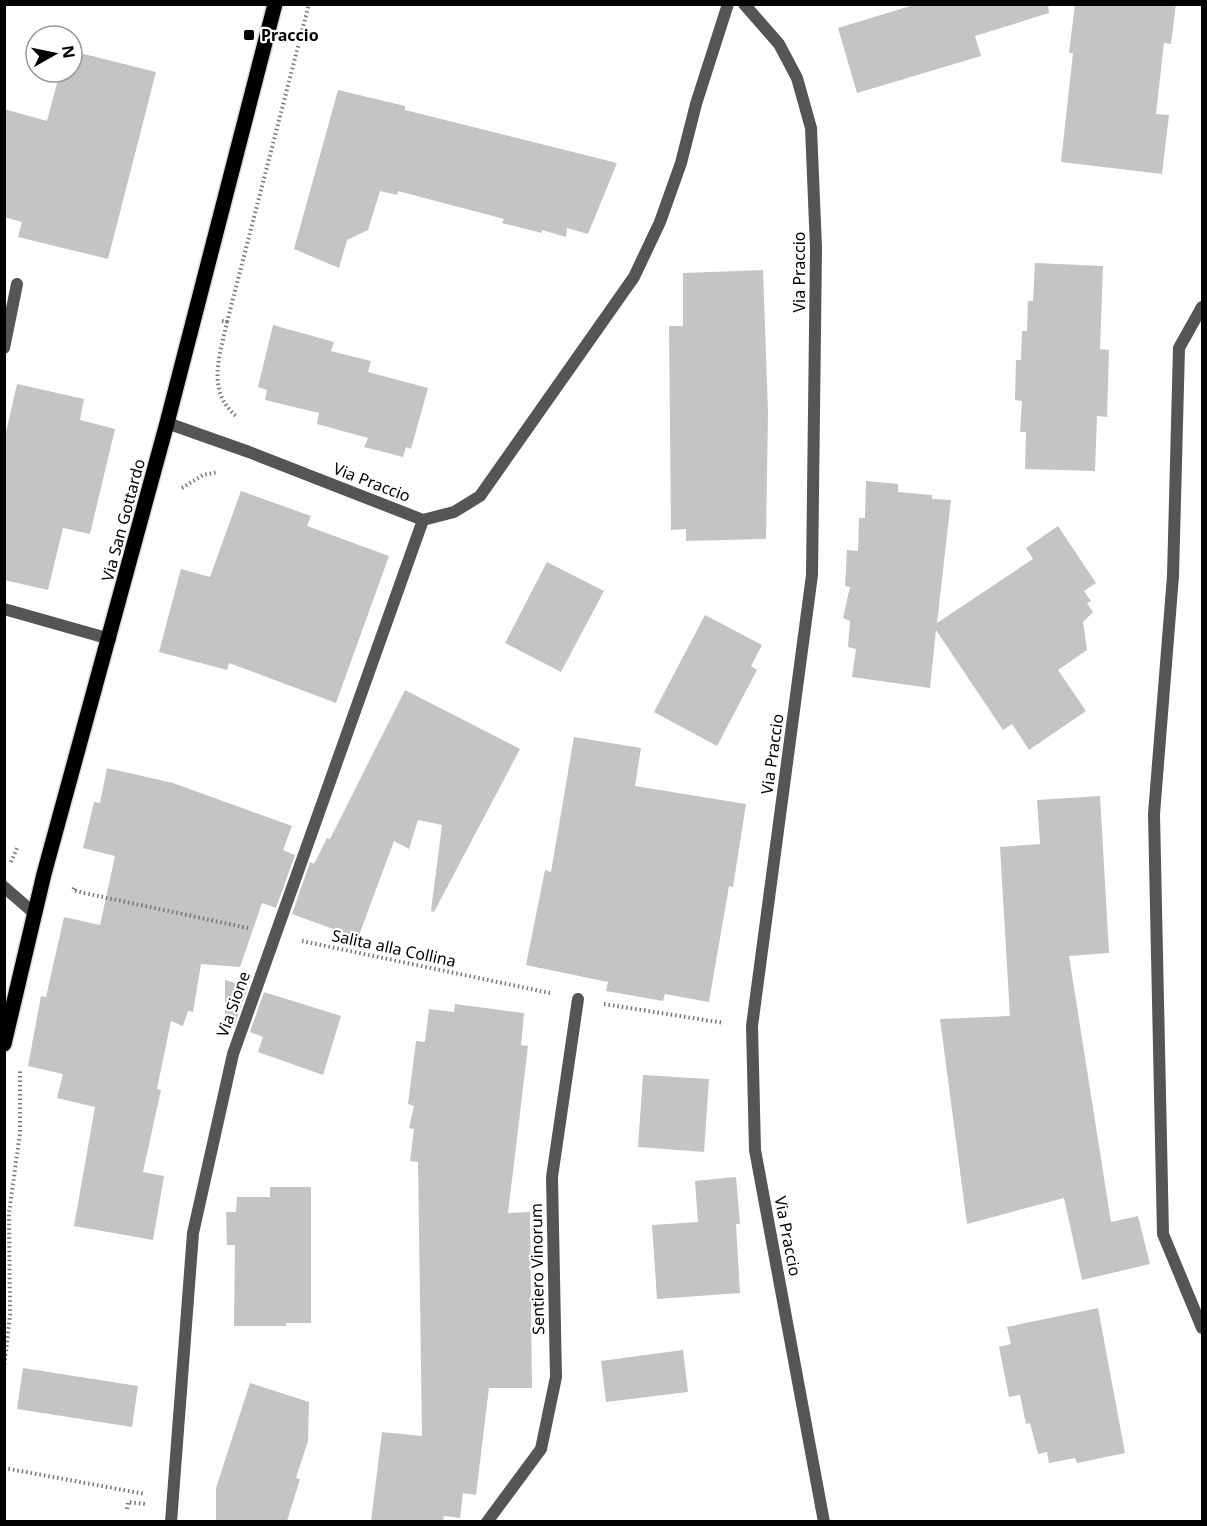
<svg xmlns="http://www.w3.org/2000/svg" width="1207" height="1526" font-family="'Noto Sans',sans-serif">
<style>
.building{fill:#c4c4c4}
.lines{fill:none;stroke-linecap:round;stroke-linejoin:round}
.primary-casing{stroke:#dbdbdb;stroke-width:18}
.path{stroke:#777;stroke-width:4;stroke-dasharray:1.5 3;stroke-linecap:butt}
.minor{stroke:#555;stroke-width:12}
.primary{stroke:#000;stroke-width:15}
.poi-dot{fill:#000;stroke:#fff;stroke-width:2}
.labels{text-anchor:middle;dominant-baseline:central;stroke-width:4.5;stroke-linejoin:round;paint-order:stroke}
.poi-label{font-size:16px;font-weight:bold;fill:#000;stroke:#fff;text-anchor:start}
.street-label{font-size:16px;fill:#000;stroke:#fff}
</style>
<rect width="100%" height="100%" fill="#fff"/>
<path class="building" d="M 917,4 L 1048,4 L 1049,13 L 975,36 L 981,56 L 857,93 L 838,28 Z
M 1075,4 L 1176,4 L 1171,44 L 1164,43 L 1156,114 L 1169,115 L 1162,174 L 1061,162 L 1073,53 L 1069,53 Z
M 72,51 L 156,72 L 108,259 L 18,237 L 22,222 L 4,217 L 4,109 L 47,121 L 60,72 L 72,72 Z
M 338,90 L 405,106 L 405,110 L 617,163 L 588,234 L 567,228 L 566,237 L 542,230 L 542,233 L 502,223 L 504,219 L 398,191 L 397,195 L 380,191 L 368,230 L 347,240 L 339,268 L 294,249 Z
M 1035,263 L 1103,266 L 1100,349 L 1109,350 L 1107,417 L 1097,416 L 1095,471 L 1025,469 L 1026,432 L 1020,432 L 1022,401 L 1015,400 L 1016,360 L 1021,360 L 1022,331 L 1027,331 L 1028,301 L 1033,301 Z
M 763,270 L 768,412 L 766,539 L 686,541 L 686,529 L 671,530 L 669,326 L 683,326 L 683,273 Z
M 273,325 L 334,342 L 331,351 L 371,361 L 368,372 L 428,388 L 411,449 L 406,447 L 403,457 L 364,447 L 368,438 L 317,424 L 319,413 L 265,400 L 267,390 L 258,387 Z
M 17,384 L 84,399 L 80,420 L 115,429 L 90,534 L 63,528 L 48,590 L 4,580 L 4,441 Z
M 866,481 L 898,484 L 898,492 L 932,495 L 932,499 L 951,500 L 937,623 L 1033,559 L 1026,548 L 1058,526 L 1096,583 L 1084,591 L 1091,601 L 1087,603 L 1093,612 L 1083,622 L 1087,650 L 1058,670 L 1086,711 L 1029,750 L 1012,724 L 1003,730 L 936,630 L 930,688 L 852,677 L 856,649 L 848,647 L 850,621 L 843,618 L 850,587 L 845,586 L 847,550 L 858,551 L 859,518 L 865,518 Z
M 241,491 L 311,516 L 307,526 L 389,556 L 336,703 L 229,663 L 227,670 L 159,652 L 181,569 L 210,577 Z
M 547,562 L 604,591 L 561,672 L 505,643 Z
M 705,615 L 762,645 L 751,666 L 757,670 L 717,746 L 654,712 Z
M 405,690 L 520,749 L 434,912 L 431,911 L 442,825 L 418,820 L 409,849 L 394,841 L 358,938 L 292,914 L 310,862 L 314,864 L 327,838 L 330,839 Z
M 574,737 L 641,748 L 635,786 L 746,804 L 733,887 L 729,886 L 709,1002 L 665,994 L 663,1001 L 606,991 L 608,982 L 526,965 L 545,870 L 551,872 Z
M 107,768 L 173,783 L 292,826 L 283,850 L 295,855 L 276,908 L 262,903 L 240,967 L 201,964 L 193,1012 L 188,1011 L 183,1026 L 171,1021 L 157,1089 L 161,1090 L 143,1172 L 164,1176 L 153,1240 L 74,1226 L 95,1107 L 57,1098 L 63,1074 L 28,1066 L 41,996 L 46,997 L 64,917 L 100,925 L 115,856 L 83,848 L 94,802 L 100,803 Z
M 1100,796 L 1109,953 L 1069,956 L 1111,1222 L 1138,1216 L 1150,1264 L 1082,1280 L 1064,1198 L 967,1224 L 940,1019 L 1010,1016 L 1000,847 L 1040,844 L 1037,800 Z
M 225,980 L 248,987 L 234,1027 L 225,1024 Z
M 264,992 L 341,1016 L 323,1075 L 258,1052 L 263,1037 L 250,1032 Z
M 455,1004 L 524,1013 L 521,1045 L 528,1046 L 508,1213 L 530,1212 L 532,1388 L 489,1388 L 476,1495 L 463,1493 L 460,1518 L 444,1516 L 443,1521 L 371,1521 L 382,1432 L 422,1436 L 418,1162 L 410,1161 L 414,1129 L 409,1128 L 414,1106 L 408,1104 L 416,1041 L 425,1042 L 429,1009 L 454,1012 Z
M 643,1075 L 709,1079 L 704,1152 L 638,1147 Z
M 736,1177 L 740,1224 L 736,1224 L 740,1293 L 657,1299 L 652,1225 L 698,1222 L 695,1181 Z
M 270,1187 L 311,1187 L 311,1323 L 286,1323 L 286,1326 L 234,1326 L 235,1245 L 227,1245 L 226,1212 L 236,1212 L 237,1197 L 270,1197 Z
M 1098,1308 L 1125,1453 L 1077,1463 L 1075,1458 L 1049,1463 L 1047,1452 L 1038,1454 L 1030,1423 L 1026,1424 L 1020,1395 L 1009,1397 L 999,1347 L 1011,1344 L 1007,1327 Z
M 683,1350 L 688,1392 L 606,1402 L 601,1361 Z
M 23,1368 L 138,1386 L 132,1427 L 17,1409 Z
M 250,1383 L 309,1402 L 308,1441 L 296,1478 L 300,1479 L 287,1521 L 216,1521 L 216,1488 Z"/>
<g class="lines">
<g class="primary-casing">
<path id="primary" d="M 4,1044 L 44,874 L 167,423 L 275,4"/>
</g>
<path class="path" d="M 222,321 L 227,322 C 220,355 206,391 236,416
M 227,322 L 309,4
M 182,488 L 203,475 L 218,472
M 11,862 L 18,846
M 74,888 L 73,890 L 84,893 L 248,928
M 302,941 L 550,993
M 604,1004 L 724,1023
M 4,1369 L 10,1315 L 9,1213 L 20,1133 L 20,1069
M 4,1468 L 145,1494
M 127,1509 L 128,1502 L 145,1504"/>
<path class="minor" d="M 744,4 L 779,44 L 797,78 L 811,128 L 816,248 L 812,575 L 752,1026 L 755,1150 L 824,1522
M 1202,307 L 1179,348 L 1173,576 L 1154,814 L 1163,1234 L 1202,1328
M 4,348 L 17,284
M 167,423 L 249,452 L 423,520 L 454,512 L 480,496 L 634,277 L 660,222 L 681,163 L 696,104 L 728,4
M 4,609 L 110,639
M 4,887 L 34,913
M 171,1522 L 193,1233 L 233,1054 L 423,520
M 487,1522 L 541,1449 L 556,1377 L 552,1177 L 578,999"/>
<use href="#primary" class="primary"/>
</g>
<rect class="poi-dot" x="243" y="29" width="12" height="12" rx="3"/>
<g class="labels">
<g class="poi-label">
<text x="261" y="35">Praccio</text>
</g>
<g class="street-label">
<text transform="translate(799 272) rotate(-90)">Via Praccio</text>
<text transform="translate(372 482) rotate(21)">Via Praccio</text>
<text transform="translate(123 520) rotate(-75)">Via San Gottardo</text>
<text transform="translate(772 754) rotate(-82)">Via Praccio</text>
<text transform="translate(394 948) rotate(12)">Salita alla Collina</text>
<text transform="translate(233 1004) rotate(-70)">Via Sione</text>
<text transform="translate(788 1236) rotate(79)">Via Praccio</text>
<text transform="translate(537 1269) rotate(-91)">Sentiero Vinorum</text>
</g>
</g>
<rect width="1207" height="1526" fill="none" stroke="#000000" stroke-width="12"/>
<g transform="translate(54 54) rotate(81)"><circle r="28" fill="#ffffff" stroke="#999999" stroke-width="1.5"/>
<path d="M0-4.5L10 22L0 15L-10 22Z" fill="#000000"/>
<text y="-9" font-size="16" font-weight="bold" text-anchor="middle" fill="#000000">N</text>
</g>
</svg>
